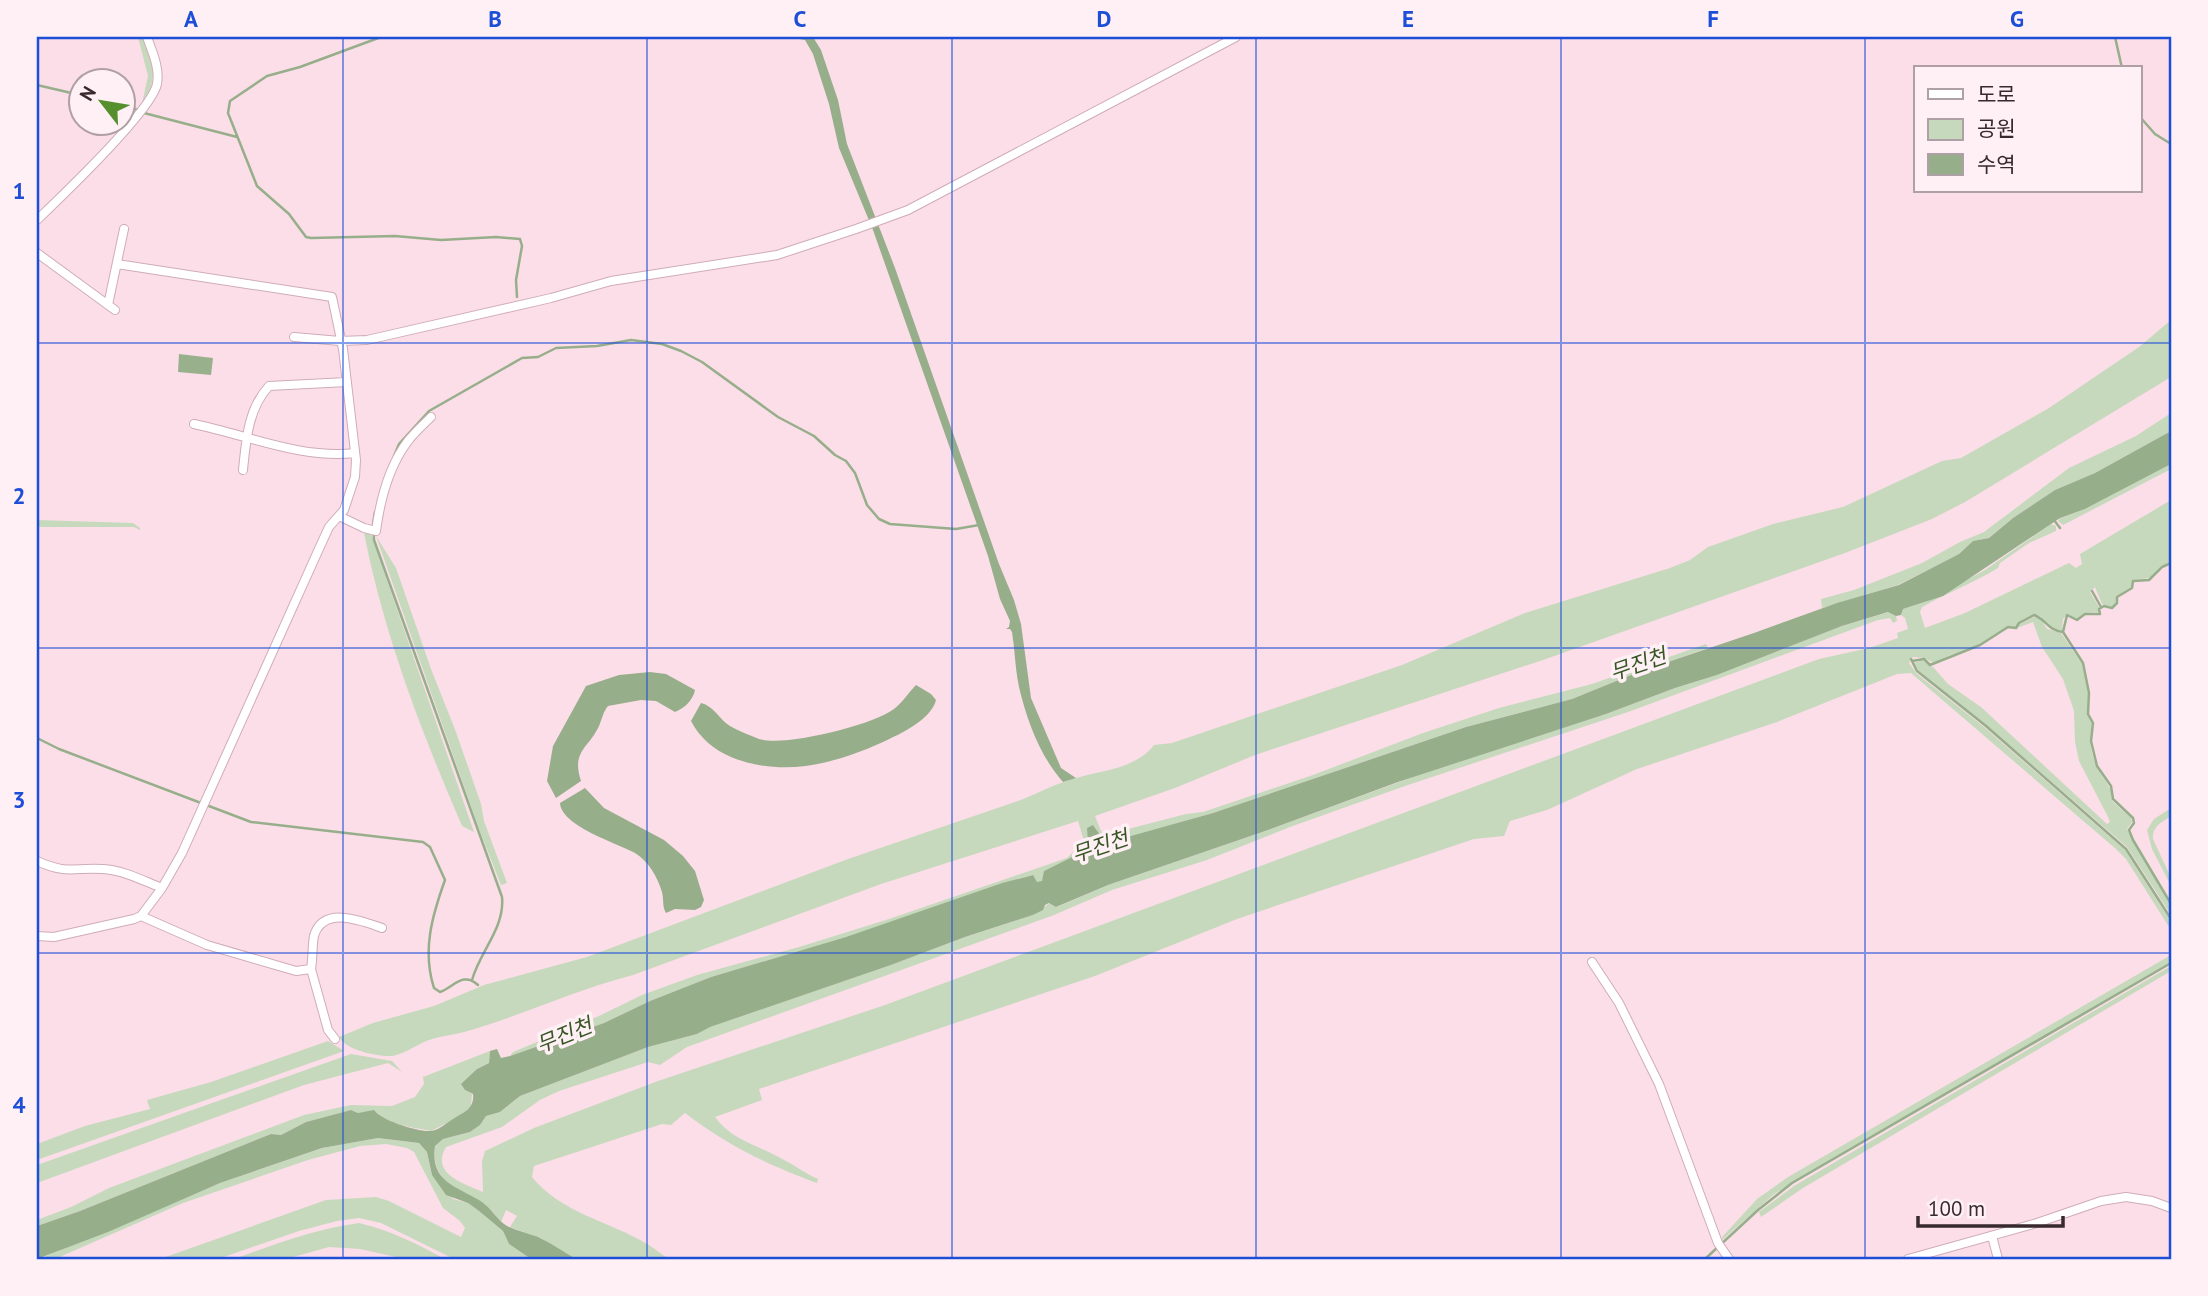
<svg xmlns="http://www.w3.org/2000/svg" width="2208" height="1296" font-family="'PT Sans','Noto Sans KR',sans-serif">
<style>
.green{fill:#c6d9bd}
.forest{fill:#99b08d}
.water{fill:#97ae8b}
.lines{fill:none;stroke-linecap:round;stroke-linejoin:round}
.stream{stroke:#97ae8b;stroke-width:2.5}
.minor-casing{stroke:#cfacb8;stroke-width:10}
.minor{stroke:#fff;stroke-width:8}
.grid{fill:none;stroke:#1d4ed8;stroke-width:2;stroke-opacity:0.55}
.labels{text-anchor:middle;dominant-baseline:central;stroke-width:7;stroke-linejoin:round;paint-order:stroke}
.water-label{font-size:21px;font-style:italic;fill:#355522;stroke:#fff0f5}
.neatline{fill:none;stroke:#1d4ed8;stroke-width:2.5}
.grid-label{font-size:23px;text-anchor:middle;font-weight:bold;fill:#1d4ed8}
</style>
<rect width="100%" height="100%" fill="#fcdee8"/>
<path class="green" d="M 138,37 L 144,37 C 155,71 158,75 141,108 L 148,76 Z
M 2171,320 L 2171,377 L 1965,502 L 1932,519 L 1845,553 L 1543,660 L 1255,755 L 1175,788 L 1095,816 L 1101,831 L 1105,835 L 1186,814 L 1203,812 L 1313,775 L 1423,733 L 1499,708 L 1592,684 L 1706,644 L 1708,648 L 1641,671 L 1572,699 L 1466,727 L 1213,813 L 1116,841 L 1105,843 L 1094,826 L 1087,828 L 1088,849 L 1044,871 L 1043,881 L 1037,883 L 1032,875 L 1002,883 L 847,937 L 711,977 L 650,1001 L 604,1023 L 510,1056 L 513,1052 L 599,1016 L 642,995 L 697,975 L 799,947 L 889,919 L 1067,858 L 1084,841 L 1078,821 L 881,884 L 633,975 C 575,990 521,1016 464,1032 C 453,1035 442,1036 432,1039 C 421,1042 403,1055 392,1056 C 378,1057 345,1050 339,1037 L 373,1023 L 434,1006 L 484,985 L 587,957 L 848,859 L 1018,801 C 1034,795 1048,787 1064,782 C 1094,770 1133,772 1154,745 L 1172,743 L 1402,665 L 1525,613 L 1670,568 L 1690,560 L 1708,547 L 1773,524 L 1843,507 L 1942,461 L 1961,458 L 2049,408 L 2139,347 Z
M 2171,413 L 2171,431 L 2095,473 L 2055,490 L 2013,518 L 1989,538 L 1973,541 L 1959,554 L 1930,569 L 1898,585 L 1822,608 L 1821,599 L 1854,590 L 1922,563 L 1960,542 L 1984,532 L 2069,468 L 2136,436 Z
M 2171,464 L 2171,469 L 2063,525 L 2058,521 L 2060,518 L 2085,509 Z
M 2171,500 L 2171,562 L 2161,566 L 2150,578 L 2133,580 L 2131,587 L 2117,596 L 2116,602 L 2112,607 L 2102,604 L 2095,587 L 2090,592 L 2099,607 L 2099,612 L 2085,613 L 2077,619 L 2067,614 L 2063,619 L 2062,631 L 2049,627 L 2040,616 C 2032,614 2020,619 2016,627 C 2002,627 1993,636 1981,643 C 1965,651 1949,654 1934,663 L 1924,658 L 1913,657 L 1909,663 L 1917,674 L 1984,727 L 2125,850 L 2171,922 L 2171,930 L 2126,859 L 2116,849 L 1911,673 L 1897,674 L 1777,722 L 1637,769 L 1547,810 L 1510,821 L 1504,836 L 1474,839 L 1237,919 L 1095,976 L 759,1089 L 762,1100 L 715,1117 C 732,1141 761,1146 784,1160 C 796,1166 806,1174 818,1179 L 817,1183 C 764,1163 730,1147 685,1113 L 671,1125 L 662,1124 L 534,1166 L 532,1177 C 561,1213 609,1221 647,1244 C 655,1248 661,1255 670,1259 L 576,1259 L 540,1238 L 510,1227 L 517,1216 L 506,1210 L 501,1222 C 482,1190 429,1194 435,1146 L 443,1139 L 470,1132 L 480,1125 L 486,1116 L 500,1112 L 520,1096 L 648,1047 L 697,1034 L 709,1027 L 891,965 L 965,937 L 1033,915 L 1050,903 L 1057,907 L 1108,885 L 1268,830 L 1451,763 L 1606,714 L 1675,688 L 1717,675 L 1842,626 L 1889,612 L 1896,616 L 1897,621 L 1893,623 L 1890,618 L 1878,620 L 1628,712 L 1405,786 L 1290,827 L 1207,860 L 1112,890 L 1054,915 L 687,1047 L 660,1065 L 648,1062 L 559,1091 L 540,1100 L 502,1127 L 446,1147 C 430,1174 464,1184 483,1192 L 482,1161 L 485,1151 L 534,1128 L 658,1081 L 885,1005 L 1819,659 L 1869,648 L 1898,638 L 1897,633 L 1908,629 L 1905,618 L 1901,615 L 1903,609 L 1928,601 L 1985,570 L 2051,524 L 2056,526 L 2056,531 L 2029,543 L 2000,563 L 1998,568 C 1973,583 1947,593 1922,607 L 1920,612 L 1925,628 L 1965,613 L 2069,563 L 2076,568 L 2082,564 L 2080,554 Z
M 37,520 L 133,523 L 140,528 L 140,530 L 134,527 L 37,527 Z
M 364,533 L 371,534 L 474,832 L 462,826 C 421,731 384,635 364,533 Z
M 376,536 L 396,568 L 431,669 L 456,732 L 481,804 L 484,821 L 507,883 L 501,885 L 479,829 Z
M 2034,617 L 2040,618 L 2047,629 L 2061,633 L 2082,664 L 2088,693 L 2088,714 L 2092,723 L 2090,741 L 2092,753 L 2096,766 L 2111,790 L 2112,801 L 2131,818 L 2132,822 L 2127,829 L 2171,907 L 2171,915 L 2127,847 L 1986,725 L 1919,671 L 1914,663 L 1923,660 L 1934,668 L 1948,684 L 1981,707 L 2107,824 L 2110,822 L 2108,817 L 2079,761 L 2075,742 L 2074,711 L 2063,679 L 2042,647 L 2033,622 L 2017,628 L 2020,624 Z
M 2171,808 L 2171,816 C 2161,823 2152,826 2153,839 L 2171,878 L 2171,886 L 2152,849 L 2147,830 L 2154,819 Z
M 2171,955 L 2171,962 L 1792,1183 L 1773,1195 L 1721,1241 L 1723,1236 L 1757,1199 L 1788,1177 Z
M 2171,966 L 2171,971 L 1803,1188 L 1761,1217 L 1759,1212 L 1794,1186 Z
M 328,1041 L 344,1051 L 37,1160 L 37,1144 L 85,1126 L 150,1109 L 147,1100 L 211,1082 Z
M 490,1051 L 489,1063 L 477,1069 L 465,1090 L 472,1094 L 471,1106 L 459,1117 L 431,1131 C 413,1127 385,1125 374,1111 L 358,1113 L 351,1110 L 306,1122 L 281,1135 L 271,1134 L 80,1211 L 37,1226 L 37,1220 L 71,1207 L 109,1188 L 304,1115 L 351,1105 L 392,1106 L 415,1097 L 424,1084 L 423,1077 Z
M 351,1054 L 392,1061 L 402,1072 L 388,1063 L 304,1085 L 37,1183 L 37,1165 Z
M 378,1138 L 419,1143 L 427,1152 L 432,1175 L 453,1199 L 468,1203 L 479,1211 L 503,1231 L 509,1244 L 531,1259 L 454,1259 L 381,1223 L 359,1218 L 337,1221 L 299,1231 L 218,1259 L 160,1259 L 326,1200 L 376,1197 L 389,1201 L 461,1237 L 465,1228 L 460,1221 L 443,1208 L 414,1152 L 407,1148 L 386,1144 L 360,1146 L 308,1160 L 183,1203 L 55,1259 L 39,1259 L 220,1183 L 322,1148 Z
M 359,1223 C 390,1230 417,1244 445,1259 L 405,1259 L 360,1249 L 329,1247 L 286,1259 L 234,1259 C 275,1244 316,1229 359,1223 Z"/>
<path class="forest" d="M 179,354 L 213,358 L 211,375 L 178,372 Z"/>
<path class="water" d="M 803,37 L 813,37 L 821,50 L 838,100 L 847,144 L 895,268 L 999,564 L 1014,600 L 1021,624 L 1031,698 L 1061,768 L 1076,778 L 1063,782 C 1040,756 1027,721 1019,687 C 1015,669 1015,650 1012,632 L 1010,629 L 1006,629 L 1009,627 L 1010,621 L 1000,599 L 988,556 L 873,230 L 839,148 L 829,104 L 813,54 L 805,40 L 799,39 Z
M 2171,431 L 2171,464 L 2085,509 L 2060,518 L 1943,596 L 1903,609 L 1901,615 L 1896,616 L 1888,612 L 1842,626 L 1717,675 L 1675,688 L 1606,714 L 1398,782 L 1268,830 L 1108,885 L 1056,907 L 1049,903 L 1045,905 L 1043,910 L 1033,915 L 965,937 L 891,965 L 710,1027 L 697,1034 L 648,1047 L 520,1096 L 500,1112 L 486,1116 L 480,1125 L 470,1132 L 443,1139 L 435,1146 C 430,1181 455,1186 479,1200 C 491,1207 497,1220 507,1226 C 517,1231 528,1233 538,1237 C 551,1243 564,1252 576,1259 L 531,1259 L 509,1244 L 503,1231 L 479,1211 L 468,1203 L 446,1195 L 432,1175 L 427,1152 L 419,1143 L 378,1138 L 322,1148 L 220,1183 L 108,1232 L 37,1259 L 37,1226 L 80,1211 L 271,1134 L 281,1135 L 306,1122 L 351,1110 L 358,1113 L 374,1110 C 380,1120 418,1132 430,1131 C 437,1131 444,1125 450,1121 C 461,1113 475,1110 473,1094 L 465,1090 L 461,1084 L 477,1069 L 489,1063 L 490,1051 L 497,1049 L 501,1058 L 510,1056 L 604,1023 L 650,1001 L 711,977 L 846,937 L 1002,883 L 1033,875 L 1037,882 L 1042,881 L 1044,871 L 1088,849 L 1087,828 L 1093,825 L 1106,843 L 1213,813 L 1466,727 L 1572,699 L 1641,671 L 1754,633 L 1837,603 L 1899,585 L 1959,554 L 1973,541 L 1989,538 L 2013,518 L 2055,490 L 2095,473 Z
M 650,672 L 666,674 L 695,690 C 693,700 685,708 675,712 L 656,701 L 641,700 L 608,706 C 603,712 602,719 599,726 C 589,748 571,751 581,781 L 556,798 L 547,781 L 553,746 L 586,686 L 619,675 Z
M 916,685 L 931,694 L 936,700 C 931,720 900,734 883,742 C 834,764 783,778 731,757 C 714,750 699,737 691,721 L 701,703 C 714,706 719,719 730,726 C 738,731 750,735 759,739 C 785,747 873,725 894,709 C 903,702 909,692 916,685 Z
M 585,788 L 604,808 L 664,840 L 683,856 L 695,871 L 704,900 L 701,907 L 695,910 L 675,909 L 666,913 C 662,906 664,900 662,892 C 657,876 649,862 635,853 C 617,843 561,826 560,803 Z"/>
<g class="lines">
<path class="stream" d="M 381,37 L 300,67 L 267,76 L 230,101 L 228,113 L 257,186 L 289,214 L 306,237 L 311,238 L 395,236 L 441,240 L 496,237 L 520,239 L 522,246 L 516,280 L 517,297
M 2115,37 L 2122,68
M 37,85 L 80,95
M 122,106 L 139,110
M 144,113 L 237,137
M 2140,117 L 2155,134 L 2171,144
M 394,456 L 399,444 L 429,411 L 522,358 L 538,357 L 556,348 L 597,346 L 631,340 L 662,344 L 681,351 L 702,362 L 778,417 L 814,436 L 835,455 L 846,461 L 855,473 L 867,505 L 879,519 L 890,524 L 956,529 L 979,525
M 375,512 L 373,524 L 374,540 L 502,897 C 505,928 480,951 472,980
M 2054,520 L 2060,528
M 2171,563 L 2162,567 L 2149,580 L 2133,581 L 2132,588 L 2117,597 L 2117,603 L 2112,608 L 2104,606 L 2099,609 L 2100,614 L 2085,614 L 2077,620 L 2067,615 L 2063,632 L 2083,663 L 2089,693 L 2088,714 L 2093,723 L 2091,741 L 2097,766 L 2111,786 L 2113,799 L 2133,818 L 2134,823 L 2129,830 L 2133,840 L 2171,904
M 2092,591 L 2101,607
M 1911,659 L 1917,671 L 1986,726 L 2126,849 L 2171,919
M 1912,661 L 1924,659 L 1930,665 L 1980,645 L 2008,627 L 2016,628 L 2019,623 L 2034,615 C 2047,620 2047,630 2063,632
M 37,738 L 59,749 L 251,822 L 423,842 L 430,847 L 445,880 C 432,916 422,951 434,988 L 440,992 C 454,987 463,971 478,985
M 1705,1259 L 1758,1210 L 1792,1183 L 2171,963"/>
<g class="minor-casing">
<path id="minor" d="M 37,220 C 60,198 152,110 157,84 C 160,68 152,51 147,37
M 37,253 L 115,310
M 108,305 L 124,229
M 294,337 L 340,341 L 367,340 L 551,298 L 611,281 L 777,255 L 856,229 L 908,210 L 1236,37
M 194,424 C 247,435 300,459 355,453
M 243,470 C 246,440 248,409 269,386 L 347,382
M 339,516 L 364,528 L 376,531 C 380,501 389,466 408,441 C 414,433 423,425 431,417
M 37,861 C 68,875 73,867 103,869 C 123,870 144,881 162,888
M 141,916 L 207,945 L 296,971 L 311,969 C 313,958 312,946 314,936 C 323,905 362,921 382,928
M 37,936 L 54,937 L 134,919 L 141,916 L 162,888 L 182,853 L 318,551 L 329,527 L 344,510 L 355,477 L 356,460 L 343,349 L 332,297 L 117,264
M 1592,962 L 1619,1003 L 1659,1084 L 1718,1243 L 1729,1259
M 311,969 L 328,1030 L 335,1039
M 1992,1236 L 1998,1259
M 1908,1259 L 2037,1223 L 2101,1201 L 2126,1197 L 2152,1201 L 2171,1208"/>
</g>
<use href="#minor" class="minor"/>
</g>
<path class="grid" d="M 343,37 L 343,1259M 647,37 L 647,1259M 952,37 L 952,1259M 1256,37 L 1256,1259M 1561,37 L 1561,1259M 1865,37 L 1865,1259M 37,343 L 2171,343M 37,648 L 2171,648M 37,953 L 2171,953"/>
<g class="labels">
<g class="water-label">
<text transform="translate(1638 664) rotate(-19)">무진천</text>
<text transform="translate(1100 846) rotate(-19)">무진천</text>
<text transform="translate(564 1035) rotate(-22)">무진천</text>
</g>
</g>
<rect width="2208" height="1296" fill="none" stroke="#fff0f5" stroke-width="77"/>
<rect x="1914" y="66" width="228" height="126" fill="#fff0f5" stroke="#afa0a5" stroke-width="2"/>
<rect x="1928" y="89" width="35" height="10" fill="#ffffff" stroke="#afa0a5" stroke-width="2"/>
<text x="1977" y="102" font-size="21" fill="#37292e">도로</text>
<rect x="1928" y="119" width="35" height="21" fill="#c6d9bd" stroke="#afa0a5" stroke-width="2"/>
<text x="1977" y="136" font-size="21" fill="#37292e">공원</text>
<rect x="1928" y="154" width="35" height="21" fill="#97ae8b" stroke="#afa0a5" stroke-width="2"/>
<text x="1977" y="172" font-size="21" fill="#37292e">수역</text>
<g transform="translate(102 102) rotate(301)"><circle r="33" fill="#fff0f5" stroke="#afa0a5" stroke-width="2"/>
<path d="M0-5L12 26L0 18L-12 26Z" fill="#56902e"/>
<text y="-10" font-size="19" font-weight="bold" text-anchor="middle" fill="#37292e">N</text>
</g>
<path d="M1918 1216v10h145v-10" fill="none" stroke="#37292e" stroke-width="3.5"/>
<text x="1928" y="1216" font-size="21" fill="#37292e" stroke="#fff0f5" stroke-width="5" paint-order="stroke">100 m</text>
<rect x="38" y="38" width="2132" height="1220" class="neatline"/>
<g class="grid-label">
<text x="191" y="27">A</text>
<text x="495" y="27">B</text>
<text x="800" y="27">C</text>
<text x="1104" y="27">D</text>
<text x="1408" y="27">E</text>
<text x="1713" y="27">F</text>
<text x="2017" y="27">G</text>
<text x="19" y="199">1</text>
<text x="19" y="504">2</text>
<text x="19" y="808">3</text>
<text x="19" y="1113">4</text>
</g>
</svg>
